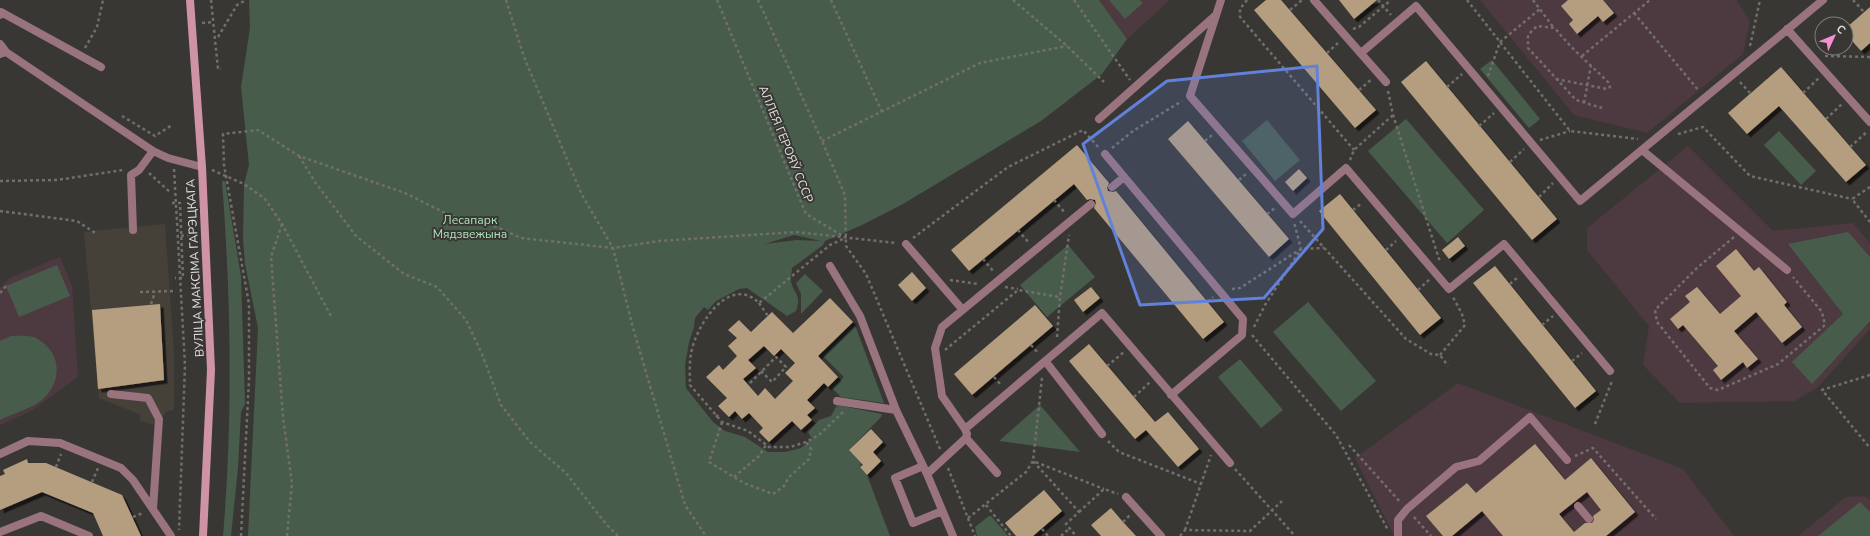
<svg xmlns="http://www.w3.org/2000/svg" width="1870" height="536" font-family="'Nunito Sans',sans-serif">
<style>
.built{fill:#454038}
.education{fill:#4d3940}
.green{fill:#485c4c;fill-rule:evenodd}
.building{fill:#b59e7f;fill-rule:evenodd;filter:url(#shadow)}
.lines{fill:none;stroke-linecap:round;stroke-linejoin:round}
.path{stroke:#716f6c;stroke-width:2.5;stroke-dasharray:3 3;stroke-linecap:butt}
.service{stroke:#99737e;stroke-width:8}
.secondary{stroke:#cf93a6;stroke-width:8}
.marked{fill:#6281da;fill-opacity:0.2;stroke:#6281da;stroke-width:3;stroke-linejoin:round}
.labels{text-anchor:middle;dominant-baseline:central;stroke-width:4;stroke-linejoin:round;paint-order:stroke}
.street-label{font-size:12px;fill:#e1e0de;stroke:#393734}
.park-label{font-size:12px;fill:#ade3b8;stroke:#393734}
</style>
<defs>
<filter id="shadow"><feDropShadow dx="3.5" dy="3.5" stdDeviation="0" flood-color="#0009"/></filter>
</defs>
<rect width="100%" height="100%" fill="#393734"/>
<path class="built" d="M 165,224 L 174,353 L 174,410 L 168,411 L 153,425 L 139,420 L 141,415 L 99,398 L 84,232 Z"/>
<path class="education" d="M 1099,0 L 1170,0 L 1127,39 Z
M 1480,0 L 1737,0 L 1750,22 L 1743,54 L 1647,133 L 1574,115 Z
M 1688,146 L 1773,231 L 1853,223 L 1870,243 L 1870,329 L 1818,387 L 1795,401 L 1680,403 L 1643,365 L 1649,326 L 1587,250 L 1587,228 Z
M 60,257 L 72,286 L 78,377 L 33,410 L 0,425 L 0,288 L 9,278 Z
M 1458,383 L 1683,469 L 1734,536 L 1394,536 L 1355,458 Z
M 1858,496 L 1867,497 L 1870,500 L 1870,536 L 1798,536 L 1846,497 Z"/>
<path class="green" d="M 249,0 L 1099,0 L 1127,39 L 1102,74 L 1041,121 L 903,204 L 862,225 L 825,241 L 823,245 L 792,268 C 792,272 790,278 791,282 C 794,294 802,295 796,311 L 787,316 L 747,288 L 739,289 L 716,301 L 708,310 L 704,307 L 695,318 L 694,327 L 689,342 L 685,365 L 686,388 L 713,422 L 725,431 L 745,437 L 768,452 L 785,452 L 801,448 L 812,439 L 808,432 L 819,420 L 831,416 L 837,405 L 882,414 L 881,417 L 849,450 L 861,463 L 860,467 L 867,475 L 890,536 L 248,536 L 258,328 L 245,264 L 243,239 L 244,184 L 249,165 L 241,87 L 250,28 ZM 794,235 L 821,241 L 796,240 L 765,244 Z
M 1109,0 L 1140,0 L 1143,3 L 1125,19 Z
M 1492,60 L 1540,119 L 1529,128 L 1480,69 Z
M 1406,119 L 1484,210 L 1447,243 L 1368,151 Z
M 1267,120 L 1300,160 L 1275,181 L 1242,141 Z
M 1779,131 L 1816,171 L 1801,185 L 1764,145 Z
M 222,181 L 225,181 L 241,276 L 245,404 L 241,412 L 238,468 L 231,536 L 223,536 C 233,419 231,298 222,181 Z
M 1848,232 L 1870,257 L 1870,321 L 1812,384 L 1792,362 L 1843,314 L 1788,244 Z
M 1068,245 L 1095,277 L 1047,317 L 1020,285 Z
M 57,265 L 70,296 L 19,317 L 6,286 Z
M 805,274 L 823,291 L 801,314 L 801,294 L 796,283 Z
M 1308,302 L 1376,381 L 1341,411 L 1273,332 Z
M 855,325 L 884,403 L 841,397 L 832,388 L 844,377 L 823,356 Z
M 11,336 C 18,336 30,335 36,338 C 62,352 63,381 42,400 C 33,408 11,414 0,420 L 0,341 Z
M 1240,359 L 1283,410 L 1261,428 L 1218,377 Z
M 1040,405 L 1080,452 L 999,441 Z
M 1860,502 L 1870,512 L 1870,536 L 1818,536 Z
M 989,516 L 991,516 L 1008,536 L 977,536 L 975,527 Z"/>
<path class="building" d="M 1266,0 L 1281,0 L 1376,110 L 1355,128 L 1254,10 Z
M 1339,0 L 1377,0 L 1354,19 Z
M 1568,0 L 1603,0 L 1614,13 L 1603,22 L 1598,16 L 1577,34 L 1569,24 L 1573,20 L 1561,6 Z
M 1870,7 L 1870,43 L 1861,51 L 1846,34 L 1846,28 Z
M 1426,61 L 1557,219 L 1532,240 L 1401,82 Z
M 1781,67 L 1866,165 L 1846,182 L 1779,106 L 1747,134 L 1728,113 Z
M 1188,121 L 1289,239 L 1269,257 L 1168,139 Z
M 1077,145 L 1109,183 L 1107,188 L 1108,191 L 1113,192 L 1116,191 L 1224,322 L 1203,339 L 1094,208 L 1096,203 L 1095,200 L 1090,199 L 1087,200 L 1074,184 L 969,271 L 951,250 Z
M 1299,169 L 1307,178 L 1293,191 L 1285,182 Z
M 1340,194 L 1441,318 L 1420,335 L 1319,211 Z
M 1458,237 L 1465,246 L 1449,259 L 1442,250 Z
M 1736,249 L 1754,271 L 1759,267 L 1787,302 L 1784,305 L 1802,327 L 1782,343 L 1756,312 L 1734,331 L 1758,359 L 1747,368 L 1743,362 L 1721,380 L 1713,370 L 1718,366 L 1683,325 L 1678,329 L 1670,319 L 1690,302 L 1685,296 L 1697,287 L 1720,314 L 1741,296 L 1716,266 Z
M 1495,266 L 1596,391 L 1575,408 L 1473,283 Z
M 912,272 L 926,288 L 912,301 L 898,285 Z
M 1091,287 L 1100,298 L 1083,312 L 1074,300 Z
M 830,298 L 853,322 L 818,356 L 838,377 L 828,387 L 824,383 L 807,400 L 815,408 L 807,415 L 812,420 L 801,430 L 792,421 L 769,442 L 759,432 L 763,428 L 749,413 L 742,419 L 735,411 L 729,417 L 718,406 L 727,398 L 706,377 L 719,365 L 723,370 L 737,356 L 728,346 L 737,338 L 728,330 L 739,320 L 751,332 L 772,312 L 793,333 ZM 764,346 L 774,356 L 781,349 L 795,363 L 785,373 L 793,381 L 775,399 L 765,388 L 758,396 L 743,379 L 756,368 L 748,360 Z
M 160,304 L 164,380 L 98,389 L 92,310 Z
M 1035,305 L 1053,326 L 972,395 L 954,374 Z
M 1089,344 L 1155,422 L 1168,412 L 1199,449 L 1178,467 L 1146,430 L 1135,439 L 1069,361 Z
M 871,429 L 883,442 L 873,452 L 881,461 L 867,475 L 860,467 L 863,465 L 849,450 Z
M 1535,444 L 1565,480 L 1591,458 L 1635,512 L 1606,536 L 1503,536 L 1482,511 L 1452,536 L 1443,536 L 1426,516 L 1467,483 L 1476,493 ZM 1587,492 L 1601,510 L 1593,516 L 1594,520 L 1592,523 L 1585,523 L 1574,532 L 1559,514 Z
M 27,459 L 28,463 L 46,463 L 122,495 L 141,536 L 103,536 L 93,513 L 42,492 L 0,510 L 0,476 L 5,474 L 3,470 Z
M 1044,490 L 1062,511 L 1033,536 L 1016,536 L 1005,523 Z
M 1111,508 L 1123,522 L 1136,536 L 1101,536 L 1091,525 Z"/>
<g class="lines">
<path class="path" d="M 211,0 L 218,69 L 221,69
M 506,0 L 524,57 L 582,195 L 613,248 L 633,328 L 685,505 L 706,536
M 717,0 L 806,214 L 843,236
M 758,0 L 822,141 L 845,195 L 846,246 L 866,274 L 940,449
M 831,0 L 882,112
M 1013,0 L 1067,46 L 1104,82
M 1074,0 L 1130,80
M 1247,0 L 1240,9 L 1240,17 L 1354,150
M 1378,0 L 1391,15
M 1467,0 L 1570,131 L 1638,139
M 1533,0 L 1554,28
M 1853,0 L 1864,12
M 1290,10 L 1302,0
M 1634,13 L 1699,91
M 202,23 L 213,22
M 1353,29 L 1359,27 L 1391,0
M 218,37 L 237,5 L 246,0
M 1750,46 L 1760,0
M 85,48 L 97,27 L 103,0
M 1327,53 L 1338,43
M 1582,56 L 1650,0
M 1825,56 L 1870,57
M 1488,76 L 1500,42 L 1540,9
M 1556,79 L 1607,89 L 1610,87 L 1609,83 C 1591,65 1571,49 1555,28 L 1537,26 L 1528,35 L 1528,48 L 1576,100 L 1602,108
M 1740,82 L 1750,93
M 1447,87 L 1462,74
M 1359,90 L 1372,79
M 1388,91 L 1393,115 L 1440,262
M 1803,93 L 1819,78
M 1584,103 L 1591,65
M 122,116 L 155,136 L 172,125
M 1826,119 L 1842,104
M 1479,126 L 1494,113
M 1678,134 L 1703,127 L 1750,176 L 1852,199
M 1540,140 L 1570,131
M 822,141 L 980,63 L 1067,46
M 1205,141 L 1212,135
M 1850,147 L 1868,131
M 1112,148 L 1133,131 L 1182,101
M 299,156 L 315,182 L 356,236 L 404,274 L 437,287 L 466,320 L 482,354 L 501,405 L 530,442 L 566,473 L 606,524 L 618,536
M 1350,160 L 1354,150 L 1393,115
M 1510,162 L 1524,149
M 174,169 L 185,365 L 179,530
M 212,170 L 244,184 L 265,199 L 282,224 L 332,318
M 149,173 L 171,193
M 1239,180 L 1246,174
M 0,181 L 57,180 L 123,170
M 1870,187 L 1852,199 L 1870,222
M 1539,197 L 1553,183
M 1054,200 L 1065,213
M 172,203 L 180,203 L 183,278 L 175,278
M 1353,210 L 1362,203
M 0,211 L 77,221 L 97,234
M 1267,214 L 1275,208
M 1300,221 L 1406,339 L 1431,354 L 1440,355 L 1448,366
M 282,224 L 271,257 L 283,417 L 292,483 L 287,536
M 1018,230 L 1029,243
M 181,236 L 195,234
M 1734,237 L 1697,268 L 1655,310 L 1657,322 L 1710,388 L 1718,390 L 1778,364 L 1825,325 L 1822,312 L 1793,277
M 913,238 L 1008,167 L 1083,130 L 1099,148
M 1386,250 L 1396,241
M 983,259 L 994,272
M 950,280 L 978,284
M 1510,284 L 1518,277
M 1005,287 L 1018,289
M 1232,289 L 1240,288 L 1301,249 L 1324,248
M 1418,290 L 1430,279
M 140,292 L 176,291
M 0,293 L 6,286
M 1208,302 L 1213,297
M 759,303 L 768,316
M 151,304 L 155,292
M 1542,325 L 1553,316
M 1254,327 L 1265,305 L 1301,249 L 1294,222
M 1252,335 L 1336,435 L 1388,530
M 1057,337 L 1060,297 L 1069,235
M 1031,345 L 1039,354
M 945,350 L 1018,290 L 1060,297
M 1440,355 L 1465,325 L 1462,314 L 1453,297
M 1572,361 L 1582,353
M 1107,366 L 1124,352
M 1870,375 L 1822,390 L 1870,448
M 994,377 L 1001,385
M 1042,378 L 1033,461 L 1079,512 L 1066,524 L 1076,536
M 750,383 L 776,357 L 786,367 L 772,382 L 761,371
M 1134,397 L 1150,382
M 843,412 L 819,435 L 806,442 L 790,447 L 769,447 L 748,431 L 722,422 L 690,385 C 690,375 689,364 691,354 C 695,327 729,273 759,303 L 830,245 L 845,238
M 716,417 L 720,413
M 722,422 L 709,462 L 744,483 L 773,494 L 784,486 L 789,477 L 809,459 L 811,449 L 806,442
M 1595,424 L 1612,381
M 1108,441 L 1119,452 L 1201,484
M 1349,445 L 1401,503
M 1575,456 L 1593,448 L 1656,519
M 56,467 L 61,454
M 948,468 L 975,536
M 1235,469 L 1295,536
M 734,477 L 759,456 L 766,445
M 92,482 L 98,468
M 986,505 L 1011,536
M 1079,512 L 1104,489 L 1118,494
M 133,517 L 143,513
M 1414,517 L 1431,536
M 968,518 L 1026,472 L 1033,461 L 1104,489
M 1123,522 L 1130,515
M 1042,529 L 1048,536
M 1185,530 L 1211,455
M 241,536 L 249,379 L 249,304 L 224,165 L 223,134 L 258,130 L 299,156 L 405,193 L 451,216 L 490,224 L 521,238 L 613,248 L 659,241 L 796,232 L 896,243
M 1061,536 L 1070,528
M 1180,536 L 1185,530 L 1250,531 L 1282,501"/>
<path class="service" d="M 1221,0 L 1190,96 L 1293,214 L 1346,168 L 1449,289 L 1504,244 L 1610,371
M 1314,0 L 1386,82
M 0,15 L 1,12 L 101,67
M 1787,29 L 1870,122
M 0,44 L 6,52
M 1361,53 L 1416,6 L 1580,201 L 1823,0
M 0,54 L 6,52 L 153,151 L 168,158 L 202,167
M 1099,119 L 1216,15
M 1642,150 L 1787,270
M 1105,154 L 1243,319 L 1242,335 L 1171,395
M 1112,187 L 1124,177
M 133,230 L 131,175 L 139,170 L 153,151
M 906,244 L 962,309
M 830,266 L 860,316 L 896,410 L 927,474 L 953,536
M 1046,362 L 1102,434
M 111,394 L 148,398 L 159,419 L 153,509
M 837,401 L 896,410
M 965,429 L 942,396 L 935,348 L 942,327 L 1091,204
M 966,438 L 997,473
M 0,454 L 28,441 L 60,443 L 121,468 L 133,480 L 171,536
M 923,466 L 895,478 L 913,523 L 942,511
M 927,474 L 966,438 L 967,434 L 965,429 L 1102,313 L 1230,463
M 1126,497 L 1161,536
M 1578,506 L 1589,519
M 0,532 L 41,516 L 89,536
M 1398,536 L 1398,520 L 1407,509 L 1456,467 L 1479,461 L 1530,417 L 1567,460"/>
<path class="secondary" d="M 190,0 L 202,167 L 211,370 L 203,536"/>
</g>
<path class="marked" d="M 1317,66 L 1323,229 L 1264,298 L 1140,305 L 1083,144 L 1167,81 Z"/>
<g class="labels">
<g class="street-label">
<text transform="translate(786 144) rotate(68)">АЛЛЕЯ ГЕРОЯЎ СССР</text>
<text transform="translate(195 268) rotate(-93)">ВУЛІЦА МАКСІМА ГАРЭЦКАГА</text>
</g>
<g class="park-label">
<text x="470" y="220">Лесапарк<tspan x="470" dy="14">Мядзвежына</tspan></text>
</g>
</g>
<g transform="translate(1834 36) rotate(46)"><circle r="19" fill="#393734" stroke="#7c7b78"/>
<path d="M0-3L7 15L0 10L-7 15Z" fill="#f391d5"/>
<text y="-6" font-size="11" font-weight="bold" text-anchor="middle" fill="#e1e0de">С</text>
</g>
</svg>
